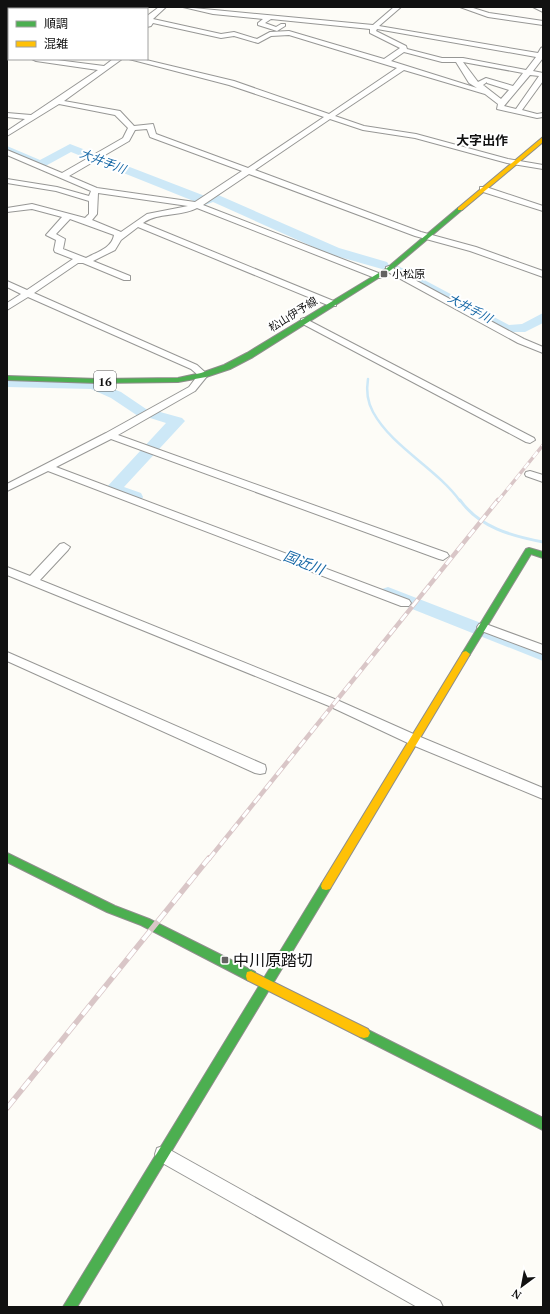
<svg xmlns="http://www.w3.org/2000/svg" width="550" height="1314" font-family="'PT Serif','Noto Sans JP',serif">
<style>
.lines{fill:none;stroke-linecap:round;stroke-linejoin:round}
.stream-far1{stroke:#cde8f7;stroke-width:2.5}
.stream{stroke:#cde8f7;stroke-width:3}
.river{fill:#cde8f7;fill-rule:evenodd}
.street-casing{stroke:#979795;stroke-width:2}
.fast-casing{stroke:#8e8d8b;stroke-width:2}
.slow-casing{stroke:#8e8d8b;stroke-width:2}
.street{fill:#fffffe;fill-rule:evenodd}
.fast{fill:#4caf50;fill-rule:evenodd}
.slow{fill:#ffc107;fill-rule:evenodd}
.rail-far2-casing{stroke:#d9c6c7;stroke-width:3.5}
.rail-far1-casing{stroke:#d9c6c7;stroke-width:4.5}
.rail-casing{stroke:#d9c6c7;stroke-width:5.5}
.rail-far2{stroke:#fff;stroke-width:2.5;stroke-dasharray:7;stroke-linecap:butt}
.rail-far1{stroke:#fff;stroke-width:3;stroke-dasharray:9;stroke-linecap:butt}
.rail{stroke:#fff;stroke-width:4;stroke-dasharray:12;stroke-linecap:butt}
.poi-dot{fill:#646362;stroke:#fff;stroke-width:1.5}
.labels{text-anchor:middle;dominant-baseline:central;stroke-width:4;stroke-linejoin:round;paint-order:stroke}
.far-poi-label{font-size:11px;fill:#111;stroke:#fff;text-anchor:start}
.far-street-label{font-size:11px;fill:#111;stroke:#fff}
.far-water-label{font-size:12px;font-style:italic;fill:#1768a6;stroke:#fff}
.shield{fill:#fff;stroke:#585858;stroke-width:1}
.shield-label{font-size:12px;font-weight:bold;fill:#111}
.far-quarter-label{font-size:13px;font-weight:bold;fill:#111;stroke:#fff}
.water-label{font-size:14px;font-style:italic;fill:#1768a6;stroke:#fff}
.near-poi-label{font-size:16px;fill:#111;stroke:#fff;text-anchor:start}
</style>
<rect width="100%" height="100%" fill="#fdfcf7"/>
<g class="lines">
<path class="stream-far1" d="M 368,379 C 366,391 367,401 373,412 C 392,447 436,468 460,501"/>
<path class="stream" d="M 460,500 C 479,527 511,536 543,542"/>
<path class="river" d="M 70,144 L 205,196 L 212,193 L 216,194 L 339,248 L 387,262 L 389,265 L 387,268 L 382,269 L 329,254 L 213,202 L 205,205 L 201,204 L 71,152 L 40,169 L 7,154 L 7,146 L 40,160 Z
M 398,266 L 509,325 L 522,324 L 543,313 L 543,323 L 525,332 L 502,332 L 393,273 L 391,270 L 393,267 Z
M 7,379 L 93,381 L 121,392 L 149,411 L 153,410 L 182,418 L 185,421 L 124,487 L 141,493 L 143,497 L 141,501 L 135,502 L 107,493 L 105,489 L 166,423 L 147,417 L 138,416 L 111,398 L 91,389 L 7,387 Z
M 388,587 L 543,647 L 543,661 L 382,597 L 379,593 L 382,589 Z"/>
<g class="street-casing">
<path id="street" d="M 68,7 L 76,7 L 74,9 L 66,9 Z
M 102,7 L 113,7 L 116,9 L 105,9 Z
M 159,7 L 166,7 L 153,19 L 221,34 L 234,32 L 257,39 L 270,32 L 289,31 L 384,59 L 400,48 L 370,33 L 370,29 L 271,19 L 265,23 L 276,27 L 281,24 L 285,24 L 285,26 L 277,31 L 258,25 L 258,23 L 263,19 L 213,14 L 183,7 L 373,25 L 394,7 L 401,7 L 379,26 L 538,53 L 541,48 L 543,47 L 543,58 L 533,71 L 543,73 L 543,81 L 522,110 L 537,114 L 543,113 L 543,117 L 537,118 L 497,109 L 498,104 L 485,94 L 404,70 L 335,116 L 364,126 L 416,134 L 508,159 L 543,165 L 543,169 L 507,163 L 415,138 L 363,130 L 330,119 L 255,170 L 421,232 L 476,247 L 543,271 L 543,277 L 470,251 L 415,236 L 249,174 L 203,205 L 381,274 L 381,278 L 375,278 L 197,208 C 180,217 158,212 143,223 L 336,302 L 336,306 L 330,306 L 138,227 L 121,240 L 115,250 L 93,261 L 130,276 L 130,280 L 124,280 L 83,263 L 78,263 L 34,293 L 197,365 L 208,375 L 195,391 L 118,435 L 447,553 L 449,556 L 443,560 L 439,559 L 111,439 L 56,467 L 409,600 L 411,603 L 409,606 L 401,606 L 48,471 L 7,491 L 7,484 L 106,433 L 189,387 L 198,375 L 191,369 L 28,297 L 7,310 L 7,303 L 21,294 L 7,287 L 7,281 L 27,290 L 73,259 L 55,252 L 54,250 L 56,240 L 46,235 L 62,217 L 32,209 L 7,212 L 7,208 L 32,204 L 85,218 L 89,214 L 89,201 L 56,191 L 7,183 L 7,179 L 57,187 L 89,196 L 91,191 L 7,155 L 7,150 L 62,173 L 123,138 L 128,128 L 115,115 L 59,104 L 7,136 L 7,131 L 25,119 L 7,117 L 7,113 L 31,115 L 98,70 L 36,61 L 32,59 L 49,59 L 104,66 L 113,59 L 122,59 L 64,101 L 120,111 L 134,126 L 153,124 L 156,134 L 248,168 L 324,117 L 229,85 L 129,59 L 142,59 L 234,81 L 329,114 L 397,68 L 289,35 L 271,36 L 258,43 L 234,36 L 221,38 L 153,23 L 151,26 L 147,27 L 147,16 ZM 377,29 L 536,57 L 526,70 L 463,58 L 442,58 L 407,49 L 406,46 L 376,31 ZM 404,52 L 442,62 L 456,62 L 469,83 L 477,88 L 391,61 ZM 463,62 L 523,73 L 513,86 L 486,78 L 478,82 ZM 530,75 L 539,76 L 516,109 L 504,106 ZM 487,82 L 487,83 L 509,90 L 501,99 L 483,85 ZM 147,129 L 150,137 L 242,171 L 195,202 L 97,188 L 69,176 L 129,141 L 135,130 ZM 98,193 L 188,206 L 147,214 L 121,232 L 92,220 L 97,214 ZM 70,219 L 114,235 C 112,248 97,252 86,258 L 63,249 L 65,239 L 56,234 Z
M 460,7 L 470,7 L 489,13 L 543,21 L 543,25 L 488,17 Z
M 533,7 L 543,8 L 543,12 Z
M 7,23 L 9,23 L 9,27 L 7,27 Z
M 7,48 L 9,48 L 9,53 L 7,53 Z
M 480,187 L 486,187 L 543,206 L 543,211 L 480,191 Z
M 389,266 L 524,339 L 543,347 L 543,353 L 518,343 L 386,271 L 386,267 Z
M 304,318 L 534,438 L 535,440 L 530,443 L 526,442 L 301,323 L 301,319 Z
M 530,471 L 543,475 L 543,482 L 526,476 L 525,474 L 526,472 Z
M 64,543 L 70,547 L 68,550 L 40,580 L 337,700 L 418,736 L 543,788 L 543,799 L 410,744 L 329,706 L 7,575 L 7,567 L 30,576 L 60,544 Z
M 483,623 L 543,645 L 543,654 L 479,630 L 477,627 L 479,624 Z
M 7,652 L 265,765 L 266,769 L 265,773 L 260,774 L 255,773 L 7,661 Z
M 163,1146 L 440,1301 L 443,1307 L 417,1307 L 157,1160 L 155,1154 L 157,1148 Z"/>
</g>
<g class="fast-casing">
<path id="fast" d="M 458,208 L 463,209 L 391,270 L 253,357 L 230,369 L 206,377 L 178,382 L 98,383 L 7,380 L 7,376 L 98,379 L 178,378 L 201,373 L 224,365 L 247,353 L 387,268 Z
M 529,548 L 543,552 L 543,558 L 531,554 L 469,656 L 463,656 L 462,654 L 463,652 L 526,549 Z
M 7,853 L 115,906 L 149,919 L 255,972 L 256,976 L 255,980 L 251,981 L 247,980 L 141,925 L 107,912 L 7,862 Z
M 326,882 L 330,883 L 331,886 L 330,889 L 77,1307 L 63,1307 L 322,883 Z
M 364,1028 L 543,1118 L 543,1130 L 360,1037 L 358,1033 L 360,1029 Z"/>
</g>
<g class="slow-casing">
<path id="slow" d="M 543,137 L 543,142 L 462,210 L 458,210 L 458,208 Z
M 466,651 L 470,654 L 469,656 L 330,889 L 326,890 L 322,889 L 321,886 L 322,883 L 463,652 Z
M 251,971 L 368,1029 L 370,1033 L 368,1037 L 364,1038 L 360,1037 L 247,980 L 246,976 L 247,972 Z"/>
</g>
<use href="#street" class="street"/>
<use href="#fast" class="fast"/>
<use href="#slow" class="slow"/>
<g class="rail-far2-casing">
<path id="rail-far2" d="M 498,501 L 543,445"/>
</g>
<g class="rail-far1-casing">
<path id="rail-far1" d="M 209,859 L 498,500"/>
</g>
<g class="rail-casing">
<path id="rail" d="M 7,1108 L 209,858"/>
</g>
<use href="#rail-far2" class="rail-far2"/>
<use href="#rail-far1" class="rail-far1"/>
<use href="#rail" class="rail"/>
</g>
<g class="poi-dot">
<rect x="380" y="270" width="8" height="8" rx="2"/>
<rect x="221" y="956" width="8" height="8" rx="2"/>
</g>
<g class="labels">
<g class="far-poi-label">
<text x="392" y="274">小松原</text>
</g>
<g class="far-street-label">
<text transform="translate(293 314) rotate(-32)">松山伊予線</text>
</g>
<g class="far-water-label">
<text transform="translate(103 161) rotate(21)">大井手川</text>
<text transform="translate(470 308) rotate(28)">大井手川</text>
</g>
<rect class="shield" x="94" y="371" width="22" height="20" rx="3"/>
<g class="shield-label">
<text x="105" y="381">16</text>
</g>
<g class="far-quarter-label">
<text x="482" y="140">大字出作</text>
</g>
<g class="water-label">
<text transform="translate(304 562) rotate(21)">国近川</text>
</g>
<g class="near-poi-label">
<text x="233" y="960">中川原踏切</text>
</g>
</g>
<rect width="550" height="1314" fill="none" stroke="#111111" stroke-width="16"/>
<rect x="8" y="8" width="140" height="52" fill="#ffffff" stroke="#a0a0a0"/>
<rect x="16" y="21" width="20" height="6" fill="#4caf50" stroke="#a0a0a0"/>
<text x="44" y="28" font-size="12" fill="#111111">順調</text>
<rect x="16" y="41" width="20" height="6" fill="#ffc107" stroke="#a0a0a0"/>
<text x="44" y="48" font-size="12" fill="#111111">混雑</text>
<g transform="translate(522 1286) rotate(212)" stroke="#ffffff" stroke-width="3" paint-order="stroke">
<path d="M0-3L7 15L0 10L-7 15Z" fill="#111111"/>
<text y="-6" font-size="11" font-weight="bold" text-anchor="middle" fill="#111111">N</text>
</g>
</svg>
